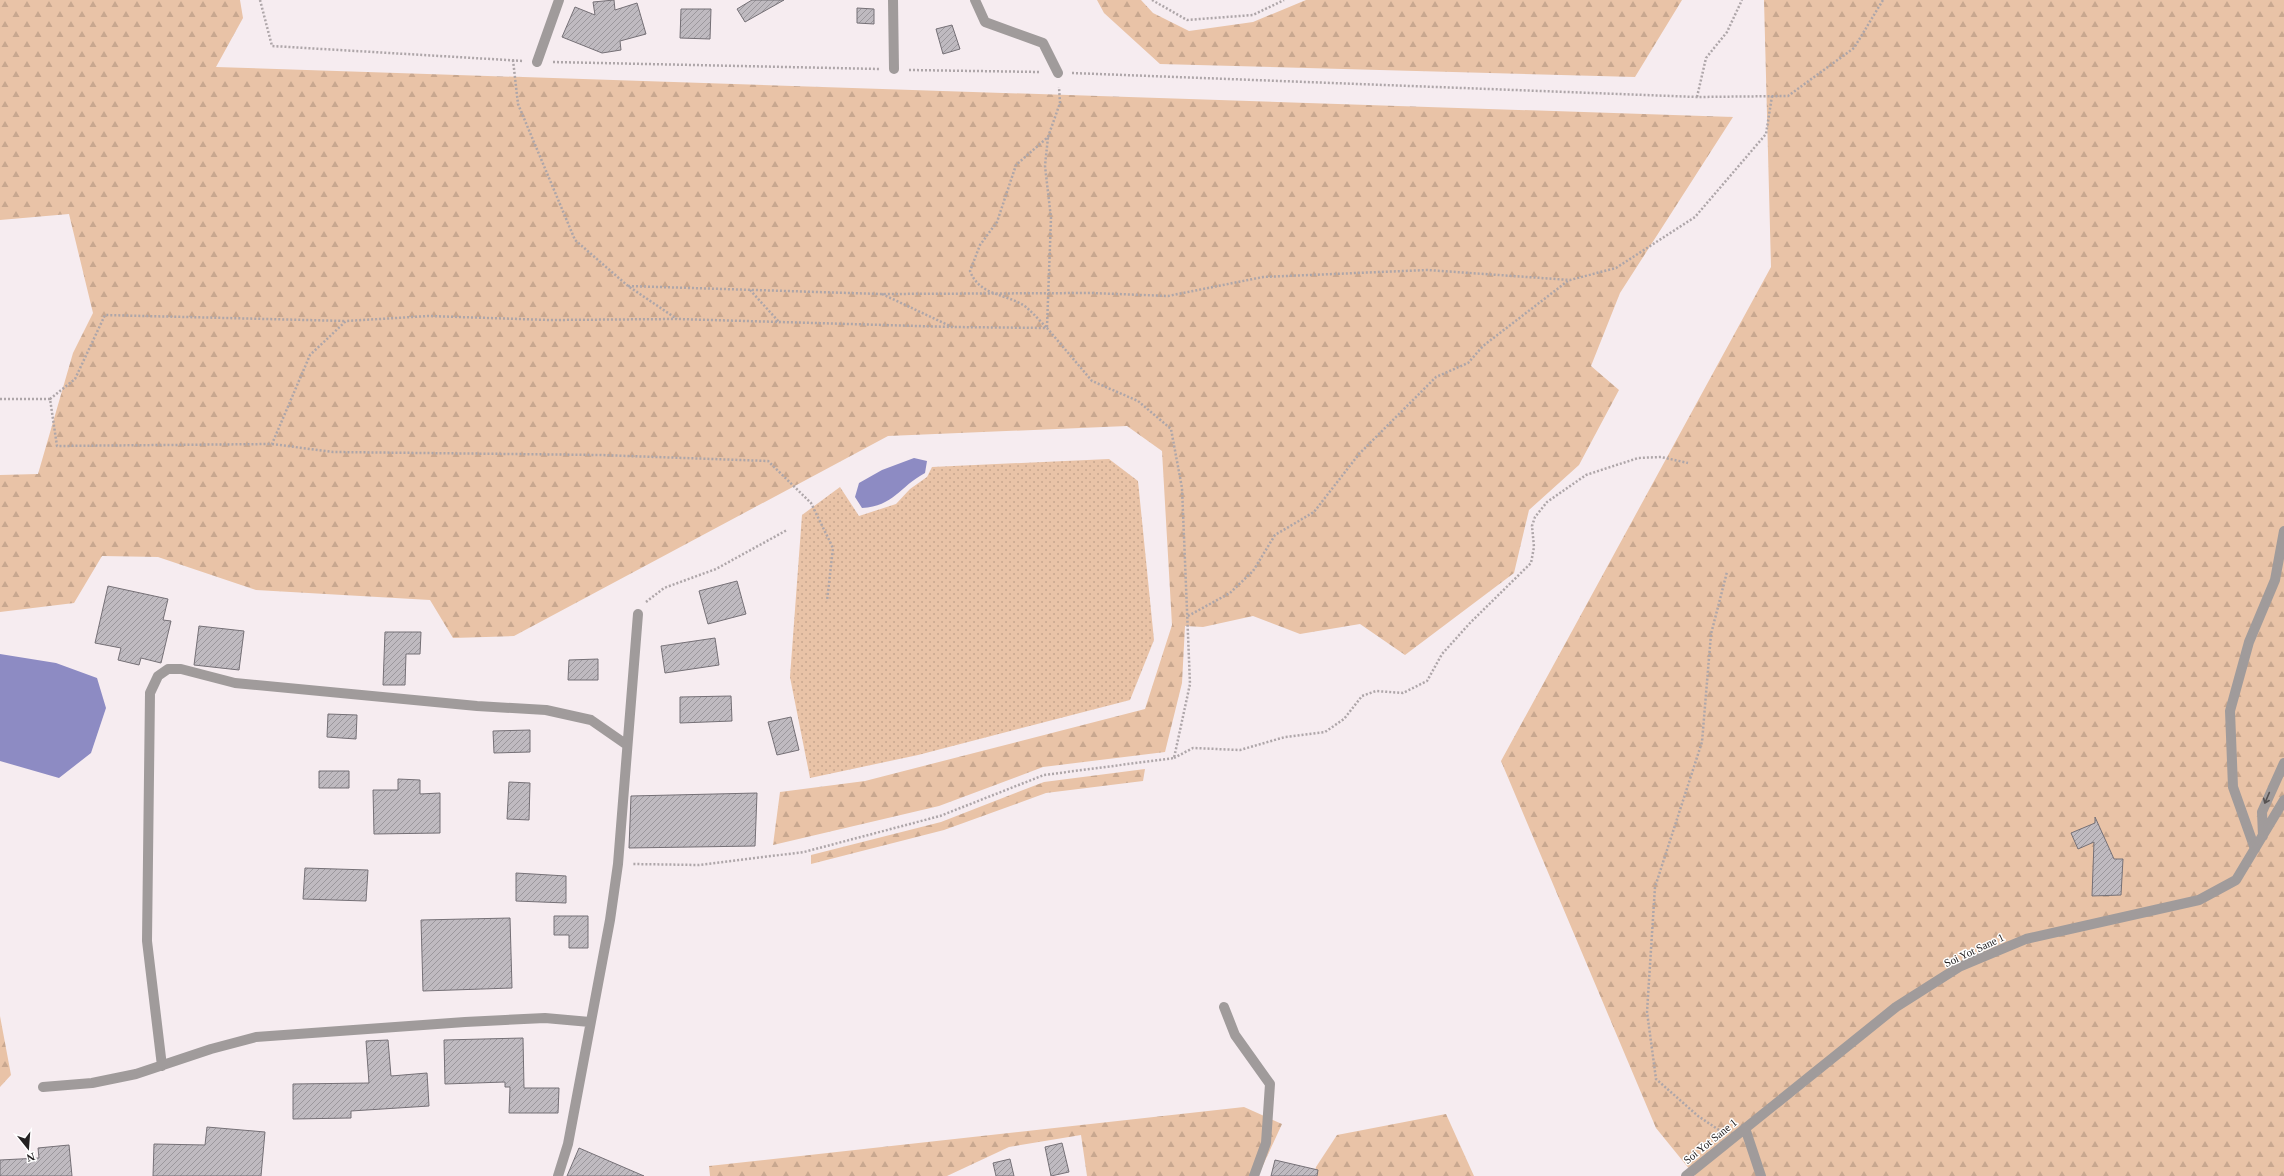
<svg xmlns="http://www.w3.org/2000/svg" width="2284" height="1176" font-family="'Times New Roman',serif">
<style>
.forest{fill:url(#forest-firs)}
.park{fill:url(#park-dots)}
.water{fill:#8d8bc3}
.building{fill:url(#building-hatch);stroke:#757076}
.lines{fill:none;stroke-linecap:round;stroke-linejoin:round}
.path{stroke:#aea6a9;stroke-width:2.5;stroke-dasharray:2 2;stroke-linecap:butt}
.minor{stroke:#a09b9b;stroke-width:10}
.oneway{stroke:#565252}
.labels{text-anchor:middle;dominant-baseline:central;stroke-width:3;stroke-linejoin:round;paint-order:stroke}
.street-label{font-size:11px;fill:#242122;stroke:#fff}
</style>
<defs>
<pattern id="forest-firs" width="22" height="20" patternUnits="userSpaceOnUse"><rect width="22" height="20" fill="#e9c3a7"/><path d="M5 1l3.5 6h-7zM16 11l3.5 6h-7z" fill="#c8a78f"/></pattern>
<pattern id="park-dots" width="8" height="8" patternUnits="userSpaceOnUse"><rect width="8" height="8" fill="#e9c3a7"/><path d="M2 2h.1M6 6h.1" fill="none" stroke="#c8a78f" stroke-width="1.8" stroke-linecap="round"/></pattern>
<pattern id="building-hatch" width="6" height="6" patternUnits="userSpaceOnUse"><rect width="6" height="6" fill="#bfbac0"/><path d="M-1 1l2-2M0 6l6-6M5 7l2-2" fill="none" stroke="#9b979c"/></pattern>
</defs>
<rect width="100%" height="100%" fill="#f6ecf0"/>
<path class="forest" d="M 0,0 L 240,0 L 243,18 L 216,67 L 1733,117 L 1620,293 L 1591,366 L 1619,390 L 1579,465 L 1529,510 L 1514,573 L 1405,655 L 1360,624 L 1300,634 L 1253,616 L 1203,627 L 1185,626 L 1182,683 L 1165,752 L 1043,767 L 939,806 L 773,845 L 780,792 L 865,781 L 1145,709 L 1172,625 L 1162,451 L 1127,426 L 888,436 L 514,636 L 453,638 L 430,600 L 256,590 L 158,557 L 102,556 L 74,603 L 0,612 L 0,475 L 38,474 L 73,353 L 93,313 L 69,214 L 0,220 Z
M 1097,0 L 1141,0 L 1153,13 L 1189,31 L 1253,22 L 1306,0 L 1682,0 L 1635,77 L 1160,64 L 1104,13 Z
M 1764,0 L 2284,0 L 2284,1176 L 1695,1176 L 1656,1128 L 1501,761 L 1771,267 Z
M 1145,769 L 1143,781 L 1046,793 L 944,830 L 811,864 L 811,855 L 941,822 L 1044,782 Z
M 0,1016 L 11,1075 L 0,1087 Z
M 1244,1107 L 1282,1124 L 1258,1176 L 1087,1176 L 1081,1135 L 1009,1147 L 947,1176 L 710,1176 L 709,1166 Z
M 1446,1114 L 1474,1176 L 1314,1176 L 1316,1167 L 1337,1135 Z"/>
<path class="park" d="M 1109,459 L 1138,481 L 1154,640 L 1130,700 L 918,755 L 810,778 L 790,677 L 802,515 L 840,487 L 859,516 L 896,504 L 910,489 L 927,477 L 932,467 Z"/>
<path class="water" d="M 914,458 L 927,461 L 925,473 C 899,487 894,506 862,508 L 855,497 L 859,483 L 882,470 Z
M 0,654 L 56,663 L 97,678 L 106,708 L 91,753 L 59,778 L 0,761 Z"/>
<path class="building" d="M 614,0 L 615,10 L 637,3 L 646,34 L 620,41 L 621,50 L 602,53 L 562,37 L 575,7 L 595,15 L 593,2 Z
M 752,0 L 784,0 L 745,22 L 737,9 Z
M 857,8 L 874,9 L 874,24 L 857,23 Z
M 681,9 L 711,9 L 710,39 L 680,38 Z
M 952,25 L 960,49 L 943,54 L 936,29 Z
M 737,581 L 746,614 L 708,624 L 699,591 Z
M 108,586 L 168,599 L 163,620 L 171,621 L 161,663 L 141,658 L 139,665 L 118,660 L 121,648 L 95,643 Z
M 199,626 L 244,631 L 239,670 L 194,665 Z
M 385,632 L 421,632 L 420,654 L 406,654 L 405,685 L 383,685 Z
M 715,638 L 719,665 L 665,673 L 661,646 Z
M 598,659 L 598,680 L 568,680 L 569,660 Z
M 731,696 L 732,721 L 680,723 L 680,697 Z
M 328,714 L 357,715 L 356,739 L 327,737 Z
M 791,717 L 799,750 L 777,755 L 768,722 Z
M 530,730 L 530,752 L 494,753 L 493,731 Z
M 319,771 L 349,771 L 349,788 L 319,788 Z
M 398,779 L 420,780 L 420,794 L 440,793 L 440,833 L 374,834 L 373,790 L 398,790 Z
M 509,782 L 530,783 L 529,820 L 507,819 Z
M 757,793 L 755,846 L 629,848 L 631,796 Z
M 2095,817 L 2114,859 L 2123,859 L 2121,895 L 2092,896 L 2094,842 L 2078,849 L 2071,833 L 2095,823 Z
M 305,868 L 368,870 L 366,901 L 303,899 Z
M 516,873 L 566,876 L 566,903 L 516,901 Z
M 554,916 L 588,916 L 588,948 L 569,948 L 569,935 L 554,935 Z
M 510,918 L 512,988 L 423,991 L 421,920 Z
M 523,1038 L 524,1088 L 559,1088 L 558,1113 L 509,1113 L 510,1087 L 505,1087 L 505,1082 L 445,1084 L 444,1040 Z
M 388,1040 L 391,1076 L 427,1073 L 429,1106 L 351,1111 L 351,1118 L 293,1119 L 293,1084 L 369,1083 L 366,1041 Z
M 207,1127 L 265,1132 L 261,1176 L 153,1176 L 154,1144 L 205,1145 Z
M 1062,1143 L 1069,1172 L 1051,1176 L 1045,1147 Z
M 69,1145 L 72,1176 L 0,1176 L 0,1160 L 39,1158 L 38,1148 Z
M 579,1148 L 644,1176 L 567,1176 Z
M 1010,1159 L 1014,1176 L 996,1176 L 993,1163 Z
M 1275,1160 L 1318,1170 L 1317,1176 L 1271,1176 Z"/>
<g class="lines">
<path class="path" d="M 260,0 L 272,46 L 524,61
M 1152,0 L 1187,20 L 1253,15 L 1284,0
M 513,60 L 518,104 L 575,240 L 628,286 L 677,319
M 553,62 L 880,69
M 909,70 L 1041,72
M 1072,73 L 1697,97 L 1788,96 L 1854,48 L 1883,0
M 1697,97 L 1706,58 L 1727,32 L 1742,0
M 628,286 L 881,294 L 1092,293 L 1168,296 L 1263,277 L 1427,270 L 1570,280 L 1616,268 L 1695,217 L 1766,134 L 1772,96
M 750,290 L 780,323
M 882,294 L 950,326
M 1046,327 C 1040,321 1033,313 1026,307 C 1007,293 980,297 970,271 L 980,245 L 997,222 L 1016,165 L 1048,137 L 1060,103 L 1059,87
M 1047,327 L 1051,218 L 1045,166 L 1048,137
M 0,399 L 50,399 L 57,446 L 272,444 L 310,355 L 346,321 L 429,316 L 549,320 L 677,319 L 952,327 L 1047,328 L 1092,381 L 1138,401 L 1171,429 L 1182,488 L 1190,684 L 1174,758 L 1044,775 L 940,816 L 804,852 L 699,865 L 633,864
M 50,399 L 75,379 L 105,315 L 346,321
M 272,444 L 333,452 L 600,455 L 768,461 L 811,503 L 833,548 L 827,601
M 646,602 L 664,588 L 716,569 L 787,530
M 1188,616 L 1230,593 L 1253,571 L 1275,535 L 1314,512 L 1359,454 L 1436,377 L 1468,363 L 1483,346 L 1569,280
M 1174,758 L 1193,748 L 1240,750 L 1285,737 L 1325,732 L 1344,719 L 1362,696 L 1376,691 L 1403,693 L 1427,681 L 1442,654 L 1470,623 L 1531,563 L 1534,547 L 1532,526 L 1535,517 L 1547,502 L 1586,475 L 1638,458 L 1661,457 L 1688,463
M 1719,1130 L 1698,1116 L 1656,1079 L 1647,1012 L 1655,887 L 1702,742 L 1711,634 L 1727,572"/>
<path class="minor" d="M 893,0 L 894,69
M 975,0 L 985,22 L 1043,43 L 1058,73
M 537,62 L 559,0
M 2263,836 L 2262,812 L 2284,763
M 2255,849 L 2233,787 L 2230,711 L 2249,642 L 2275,580 L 2284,531
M 1224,1007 L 1235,1035 L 1270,1084 L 1266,1143 L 1254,1176
M 162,1066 L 147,941 L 150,693 L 158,676 L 168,669 L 181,669 L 235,683 L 477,706 L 546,710 L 591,720 L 627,745
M 43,1087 L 92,1083 L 136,1074 L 211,1049 L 256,1037 L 465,1022 L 545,1018 L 590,1022
M 1745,1128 L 1761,1176
M 558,1176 L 568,1144 L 610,920 L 618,864 L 638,614
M 1686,1176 L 1896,1007 L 1959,967 L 2026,939 L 2199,900 L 2236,880 L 2284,800"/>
</g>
<defs><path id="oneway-shaft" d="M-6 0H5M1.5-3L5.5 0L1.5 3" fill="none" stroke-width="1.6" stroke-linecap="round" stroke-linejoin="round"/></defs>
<use class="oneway" href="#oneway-shaft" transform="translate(2267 798) rotate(113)"/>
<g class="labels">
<g class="street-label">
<text transform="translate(1974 950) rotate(-25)">Soi Yot Sane 1</text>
<text transform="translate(1710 1141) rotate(-39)">Soi Yot Sane 1</text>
</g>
</g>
<g transform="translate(28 1148) rotate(163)" stroke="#ffffff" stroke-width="3" paint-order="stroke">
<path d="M0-3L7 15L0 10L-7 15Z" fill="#242122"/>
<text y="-6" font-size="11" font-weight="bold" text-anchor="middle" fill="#242122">N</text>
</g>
</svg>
